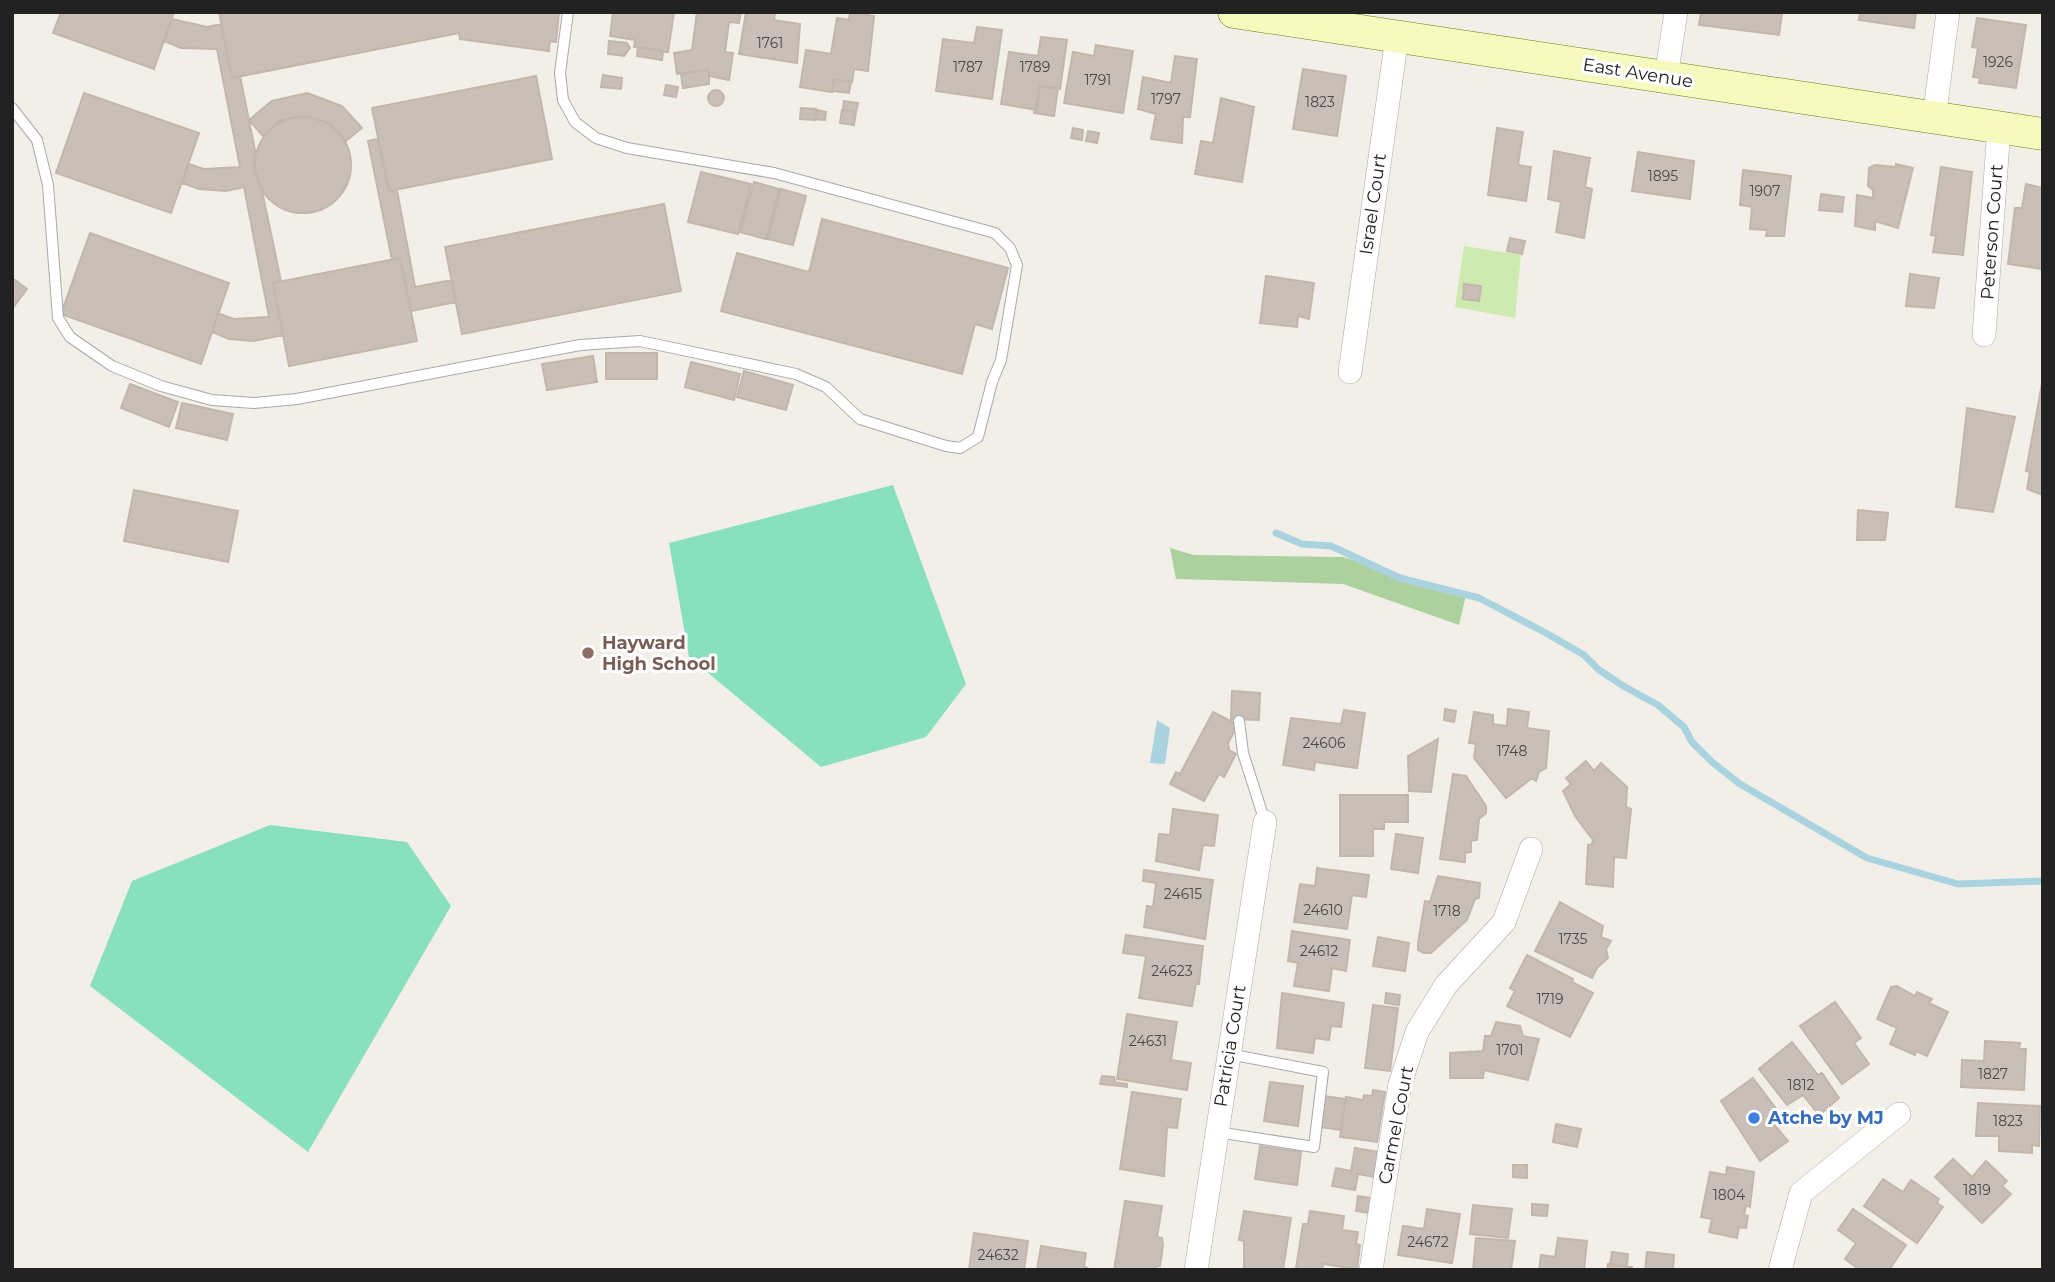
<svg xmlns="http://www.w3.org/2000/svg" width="2055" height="1282" font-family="Montserrat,sans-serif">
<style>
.grass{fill:#cdebb0}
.forest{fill:#add19e}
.pitch{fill:#88e0be}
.water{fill:#aad3df}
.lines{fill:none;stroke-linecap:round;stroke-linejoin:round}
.stream{stroke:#aad3df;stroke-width:7}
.building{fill:#c7bfb8;stroke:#c4b6ab;stroke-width:2}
.lane-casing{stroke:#a9a9a9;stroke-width:12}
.street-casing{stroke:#a9a9a9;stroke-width:24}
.secondary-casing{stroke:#707d05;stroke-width:33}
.lane{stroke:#fff;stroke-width:10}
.street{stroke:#fff;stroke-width:23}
.secondary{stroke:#f7fabf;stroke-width:32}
.education-dot{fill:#8d6e63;stroke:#fff;stroke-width:2.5}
.shop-dot{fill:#3f7fe0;stroke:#fff;stroke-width:2.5}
.labels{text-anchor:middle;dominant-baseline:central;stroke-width:6;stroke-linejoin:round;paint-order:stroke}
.number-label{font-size:14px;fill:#4b4948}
.street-label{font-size:18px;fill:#222;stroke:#fff}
.education-label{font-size:18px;font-weight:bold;fill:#785e54;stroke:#fff;text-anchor:start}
.shop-label{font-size:18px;font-weight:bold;fill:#366cbe;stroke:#fff;text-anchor:start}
</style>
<rect width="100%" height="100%" fill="#f2efe9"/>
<path class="grass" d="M 1464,246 L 1521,255 L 1515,318 L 1455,307 Z"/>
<path class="forest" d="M 1170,548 L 1194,555 L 1343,557 L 1466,595 L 1459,625 L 1343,584 L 1176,579 Z"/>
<path class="pitch" d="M 893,485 L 966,684 L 926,737 L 821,767 L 689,657 L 669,543 Z
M 270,825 L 407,842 L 451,906 L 308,1152 L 90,986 L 132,881 Z"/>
<path class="water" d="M 1157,720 L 1170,728 L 1165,764 L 1150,763 Z"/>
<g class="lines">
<path class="stream" d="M 1276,533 L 1302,544 L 1331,546 L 1400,578 L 1479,598 L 1546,633 L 1584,655 L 1599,670 L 1625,687 L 1658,705 L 1684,727 L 1692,742 L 1712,762 L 1740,784 L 1867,858 L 1958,884 L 2043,881"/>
</g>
<path class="building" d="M 61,12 L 174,12 L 154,69 L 53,33 Z
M 219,12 L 559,12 L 556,42 L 550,41 L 549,51 L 460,39 L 459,33 L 232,78 Z
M 613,12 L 674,12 L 668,52 L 634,47 L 635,40 L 610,36 Z
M 697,12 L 741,12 L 739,23 L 729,22 L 725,52 L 733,53 L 729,80 L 709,76 L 709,70 L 677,74 L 674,53 L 692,50 Z
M 746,12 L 775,12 L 774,20 L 800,24 L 797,63 L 739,54 Z
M 850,12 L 874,16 L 868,71 L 854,69 L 852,82 L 834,79 L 832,92 L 800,87 L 806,50 L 831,54 L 837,18 L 849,20 Z
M 1701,12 L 1779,12 L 1782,14 L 1779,35 L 1699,25 Z
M 1860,12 L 1916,12 L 1914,28 L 1859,20 Z
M 1977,18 L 2026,25 L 2016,88 L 1979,83 L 1980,78 L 1973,77 L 1978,48 L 1972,47 Z
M 172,19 L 207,27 L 221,24 L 232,78 L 240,76 L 256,155 L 253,164 L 262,191 L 281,281 L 273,283 L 283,335 L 254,341 L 229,339 L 212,332 L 218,313 L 234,319 L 269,317 L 244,187 L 226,191 L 199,189 L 182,183 L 189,164 L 204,169 L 240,167 L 217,49 L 181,48 L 164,41 Z
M 977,27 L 1002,30 L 992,99 L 936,91 L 943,39 L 974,43 Z
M 1041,37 L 1067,40 L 1060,89 L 1040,86 L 1037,110 L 1001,104 L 1009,52 L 1038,56 Z
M 609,41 L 627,43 L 630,48 L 624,56 L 608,54 Z
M 1096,45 L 1133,51 L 1123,113 L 1064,103 L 1073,52 L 1094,56 Z
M 638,47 L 663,51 L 662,60 L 637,56 Z
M 1175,56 L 1197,59 L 1190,117 L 1183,117 L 1182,143 L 1151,139 L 1156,114 L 1138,109 L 1143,77 L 1171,83 Z
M 1303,69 L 1346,76 L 1337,136 L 1293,129 Z
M 709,70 L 709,84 L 683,88 L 681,74 Z
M 603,75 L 622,78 L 621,89 L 601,87 Z
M 536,76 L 552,159 L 389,191 L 372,108 Z
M 834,79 L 851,82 L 849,93 L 832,91 Z
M 666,85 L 678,87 L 676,97 L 664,95 Z
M 1040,86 L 1058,88 L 1054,116 L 1034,113 Z
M708 98a8 8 0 1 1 16 0a8 8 0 1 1-16 0Z
M 84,93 L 199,133 L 171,213 L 56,173 Z
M 307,93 L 342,106 L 362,128 L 346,141 L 330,124 L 307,116 L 281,120 L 263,136 L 249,120 L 272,101 Z
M 1221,98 L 1254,107 L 1242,182 L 1195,174 L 1201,141 L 1213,143 Z
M 844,101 L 858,103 L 856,112 L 843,110 Z
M 801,108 L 816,109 L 815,120 L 800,119 Z
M 817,110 L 826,112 L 825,120 L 815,119 Z
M 842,110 L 856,112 L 854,125 L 840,123 Z
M255 165a48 48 0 1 1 96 0a48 48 0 1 1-96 0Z
M 1073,128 L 1083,130 L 1082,140 L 1071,138 Z
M 1497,128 L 1523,132 L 1518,165 L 1531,167 L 1526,201 L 1488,195 Z
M 1088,131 L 1099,133 L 1097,143 L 1086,141 Z
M 378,139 L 389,191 L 397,190 L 415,287 L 452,280 L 456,302 L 411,311 L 400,258 L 392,260 L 368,141 Z
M 1554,151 L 1590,158 L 1585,187 L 1592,189 L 1584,238 L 1556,232 L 1561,202 L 1548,199 Z
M 1638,152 L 1694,161 L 1690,199 L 1632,191 Z
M 1896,164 L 1913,168 L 1898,228 L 1875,221 L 1875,230 L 1855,226 L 1857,195 L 1873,198 L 1873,190 L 1868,186 L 1869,168 L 1875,165 L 1896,167 Z
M 1941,167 L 1972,172 L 1963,255 L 1933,252 L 1936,236 L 1931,235 Z
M 1743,170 L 1791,176 L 1784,236 L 1766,236 L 1767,230 L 1750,229 L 1752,207 L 1740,205 Z
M 701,172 L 751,184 L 738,234 L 688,222 Z
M 754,182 L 779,189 L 766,239 L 740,232 Z
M 2026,184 L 2043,188 L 2042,269 L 2008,264 L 2015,208 L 2022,208 Z
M 781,189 L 806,196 L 793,245 L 768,239 Z
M 1821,194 L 1844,197 L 1842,212 L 1819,210 Z
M 664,204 L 681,291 L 462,334 L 445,247 Z
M 822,219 L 1008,268 L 992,329 L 975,324 L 962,374 L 721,311 L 737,253 L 809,272 Z
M 90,233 L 229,283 L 201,364 L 61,314 Z
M 1510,238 L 1525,241 L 1522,254 L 1507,251 Z
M 400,258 L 417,341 L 289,366 L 273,283 Z
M 1910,274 L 1939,278 L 1934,308 L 1906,306 Z
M 1266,276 L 1314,283 L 1309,319 L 1298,316 L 1297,327 L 1260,323 Z
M 12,278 L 27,289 L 12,309 Z
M 1464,284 L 1481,286 L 1479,301 L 1463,299 Z
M 606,353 L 657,353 L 657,379 L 606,379 Z
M 593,356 L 597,382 L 547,390 L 542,364 Z
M 691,362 L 740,374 L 734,400 L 685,387 Z
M 744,371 L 793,385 L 786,410 L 737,397 Z
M 2043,378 L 2043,495 L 2027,489 L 2030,472 L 2026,471 Z
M 130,384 L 178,402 L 169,427 L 121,408 Z
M 182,403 L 233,414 L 227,440 L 176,428 Z
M 1967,408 L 2015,417 L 1993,512 L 1956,507 Z
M 134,490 L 238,511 L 228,562 L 124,541 Z
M 1858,510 L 1888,513 L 1885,540 L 1857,540 Z
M 1232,691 L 1260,693 L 1259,720 L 1231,719 Z
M 1445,709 L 1456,711 L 1454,722 L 1444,720 Z
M 1508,709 L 1529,712 L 1527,728 L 1549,731 L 1546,768 L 1539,772 L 1536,781 L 1532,778 L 1506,798 L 1474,758 L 1476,744 L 1469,743 L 1474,712 L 1493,715 L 1493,724 L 1507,726 Z
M 1344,710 L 1365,713 L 1357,768 L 1315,762 L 1314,770 L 1283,765 L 1291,718 L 1341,724 Z
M 1213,712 L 1238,725 L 1228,743 L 1229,750 L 1236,754 L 1224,777 L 1219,774 L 1204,801 L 1170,784 L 1176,772 L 1180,774 Z
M 1438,739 L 1431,792 L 1409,791 L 1408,756 Z
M 1586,761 L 1594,771 L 1601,763 L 1627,787 L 1626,807 L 1631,809 L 1626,858 L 1614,857 L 1613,887 L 1586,884 L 1588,845 L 1592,844 L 1593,840 L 1575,816 L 1563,791 L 1571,784 L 1566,778 Z
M 1453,774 L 1466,776 L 1486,806 L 1486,813 L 1479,819 L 1477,840 L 1471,841 L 1471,852 L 1465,853 L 1465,862 L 1440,859 Z
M 1340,795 L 1408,795 L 1408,822 L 1384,822 L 1384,829 L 1373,829 L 1373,856 L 1340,856 Z
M 1173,809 L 1218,815 L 1214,846 L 1203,845 L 1199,870 L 1156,861 L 1159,834 L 1170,835 Z
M 1396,834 L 1423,838 L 1418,873 L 1391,869 Z
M 1317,868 L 1369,875 L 1366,897 L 1352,895 L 1347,929 L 1294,922 L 1300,884 L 1315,886 Z
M 1144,870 L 1213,880 L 1205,939 L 1144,927 L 1147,906 L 1153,907 L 1156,883 L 1143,881 Z
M 1438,876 L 1480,883 L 1479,898 L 1475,899 L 1467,920 L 1431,953 L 1424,953 L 1418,950 L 1418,943 L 1425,901 L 1430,902 Z
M 1560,902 L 1603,926 L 1601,937 L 1611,941 L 1606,949 L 1608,958 L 1597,968 L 1592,978 L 1535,951 Z
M 1292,931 L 1350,940 L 1346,971 L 1332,968 L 1329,991 L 1294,986 L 1298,963 L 1288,961 Z
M 1126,935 L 1203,946 L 1199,984 L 1196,984 L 1192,1006 L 1139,998 L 1146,956 L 1123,953 Z
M 1378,937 L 1409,943 L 1405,971 L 1373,966 Z
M 1527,955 L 1573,979 L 1572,982 L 1593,993 L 1570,1037 L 1507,1006 L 1515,991 L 1510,988 Z
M 1897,986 L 1915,996 L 1917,992 L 1932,999 L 1929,1003 L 1948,1012 L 1927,1056 L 1916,1051 L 1915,1055 L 1890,1044 L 1897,1028 L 1877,1019 L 1891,987 Z
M 1282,993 L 1344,1003 L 1341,1027 L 1331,1026 L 1329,1040 L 1315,1038 L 1313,1053 L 1277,1048 Z
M 1386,993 L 1400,995 L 1399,1005 L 1385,1003 Z
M 1835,1002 L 1861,1038 L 1854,1043 L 1869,1064 L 1842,1084 L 1800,1026 Z
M 1373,1005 L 1398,1008 L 1390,1071 L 1365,1068 Z
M 1127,1014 L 1177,1022 L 1171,1060 L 1191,1063 L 1187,1090 L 1117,1079 Z
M 1496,1022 L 1520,1026 L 1523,1036 L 1539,1039 L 1528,1080 L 1484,1070 L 1483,1078 L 1450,1078 L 1450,1053 L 1483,1051 L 1485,1036 L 1491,1036 Z
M 1985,1041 L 2020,1043 L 2019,1049 L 2026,1049 L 2024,1090 L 1961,1087 L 1962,1060 L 1984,1061 Z
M 1792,1042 L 1818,1075 L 1822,1073 L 1839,1098 L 1819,1115 L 1803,1095 L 1787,1105 L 1759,1069 Z
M 1102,1076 L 1114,1077 L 1115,1082 L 1127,1084 L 1127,1087 L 1100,1084 Z
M 1753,1078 L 1780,1114 L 1772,1122 L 1788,1141 L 1760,1161 L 1721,1101 Z
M 1270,1082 L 1303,1086 L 1298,1126 L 1264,1121 Z
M 1373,1090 L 1385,1092 L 1377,1142 L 1340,1137 L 1346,1097 L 1363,1100 L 1364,1095 L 1372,1096 Z
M 1132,1092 L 1181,1099 L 1177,1128 L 1167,1127 L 1164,1176 L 1120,1169 Z
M 1324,1096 L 1346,1099 L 1341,1130 L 1320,1127 Z
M 1978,1103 L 2040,1106 L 2039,1146 L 2032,1145 L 2032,1153 L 1999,1151 L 1999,1136 L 1976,1136 Z
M 1556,1124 L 1581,1129 L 1577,1147 L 1553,1142 Z
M 1260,1146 L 1301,1152 L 1297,1185 L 1255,1179 Z
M 1355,1148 L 1379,1152 L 1375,1177 L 1358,1174 L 1355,1190 L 1332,1186 L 1336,1168 L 1351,1171 Z
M 1953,1159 L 1972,1177 L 1986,1161 L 2007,1181 L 2002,1186 L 2011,1194 L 1982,1223 L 1935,1177 Z
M 1513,1165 L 1527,1165 L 1527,1178 L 1513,1177 Z
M 1727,1167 L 1754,1172 L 1750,1207 L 1746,1205 L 1744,1215 L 1748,1216 L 1746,1228 L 1739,1227 L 1737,1238 L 1709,1232 L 1712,1219 L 1701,1217 L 1710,1172 L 1726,1175 Z
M 1883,1179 L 1903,1192 L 1911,1180 L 1939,1199 L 1937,1203 L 1943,1207 L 1917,1243 L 1864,1206 Z
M 1358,1196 L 1372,1198 L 1370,1213 L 1356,1211 Z
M 1125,1201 L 1162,1206 L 1157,1237 L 1162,1238 L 1163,1245 L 1160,1266 L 1157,1266 L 1156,1270 L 1114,1270 Z
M 1532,1204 L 1548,1205 L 1547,1216 L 1532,1215 Z
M 1473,1205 L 1512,1209 L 1508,1238 L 1470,1234 Z
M 1427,1209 L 1460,1214 L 1452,1263 L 1398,1255 L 1403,1226 L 1424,1229 Z
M 1853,1209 L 1906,1245 L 1889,1270 L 1860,1270 L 1845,1259 L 1856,1243 L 1838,1230 Z
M 1244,1211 L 1291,1218 L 1283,1270 L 1244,1270 L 1244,1241 L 1239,1240 Z
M 1310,1211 L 1344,1216 L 1342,1230 L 1358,1232 L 1356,1244 L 1360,1245 L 1357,1269 L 1323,1264 L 1322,1270 L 1296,1268 L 1303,1224 L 1308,1224 Z
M 974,1233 L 1028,1241 L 1024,1270 L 969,1270 Z
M 1476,1238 L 1515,1241 L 1511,1270 L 1473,1270 Z
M 1558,1238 L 1587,1241 L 1584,1270 L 1539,1270 L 1541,1255 L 1555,1257 Z
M 1041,1246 L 1086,1253 L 1084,1266 L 1090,1270 L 1037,1270 Z
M 1612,1252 L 1628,1254 L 1627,1266 L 1610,1265 Z
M 1647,1252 L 1674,1255 L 1673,1270 L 1645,1270 Z
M 1608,1264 L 1632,1267 L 1631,1270 L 1607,1270 Z"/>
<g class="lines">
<g class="lane-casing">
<path id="lane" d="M 12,108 L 37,140 L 48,185 L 58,318 L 70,337 L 112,366 L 161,386 L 212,400 L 254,403 L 297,399 L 580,345 L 640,341 L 796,374 L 826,387 L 860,419 L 946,446 L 960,448 L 978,437 L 992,382 L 1001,360 L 1017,265 L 1010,248 L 995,233 L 774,173 L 627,148 L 596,138 L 575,122 L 563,100 L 560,73 L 568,12
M 1239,721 L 1243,753 L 1265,822
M 1217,1132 L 1314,1147 L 1323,1072 L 1229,1054"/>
</g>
<g class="street-casing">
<path id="street" d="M 1666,77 L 1676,12
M 1934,118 L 1948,12
M 1984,335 L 1999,128
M 1350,372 L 1397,37
M 1196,1270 L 1265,822
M 1371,1270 L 1400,1084 L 1417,1032 L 1446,985 L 1504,922 L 1531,849
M 1780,1270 L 1801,1193 L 1899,1114"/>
</g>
<g class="secondary-casing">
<path id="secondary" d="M 1234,12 L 2043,134"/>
</g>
<use href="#lane" class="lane"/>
<use href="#street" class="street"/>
<use href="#secondary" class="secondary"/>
</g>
<circle class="education-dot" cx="588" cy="653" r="7"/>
<circle class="shop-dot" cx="1754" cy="1118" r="7"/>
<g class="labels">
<g class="number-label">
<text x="770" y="43">1761</text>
<text x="1998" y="62">1926</text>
<text x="968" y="67">1787</text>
<text x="1035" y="67">1789</text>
<text x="1098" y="80">1791</text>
<text x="1166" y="99">1797</text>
<text x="1320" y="102">1823</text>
<text x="1663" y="176">1895</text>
<text x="1765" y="191">1907</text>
<text x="1324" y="743">24606</text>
<text x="1512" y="751">1748</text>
<text x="1183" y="894">24615</text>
<text x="1323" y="910">24610</text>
<text x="1447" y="911">1718</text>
<text x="1573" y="939">1735</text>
<text x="1319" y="951">24612</text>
<text x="1172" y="971">24623</text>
<text x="1550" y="999">1719</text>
<text x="1148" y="1041">24631</text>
<text x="1510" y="1050">1701</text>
<text x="1993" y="1074">1827</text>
<text x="1801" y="1085">1812</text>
<text x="2008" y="1121">1823</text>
<text x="1977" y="1190">1819</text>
<text x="1729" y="1195">1804</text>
<text x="1428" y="1242">24672</text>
<text x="998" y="1255">24632</text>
</g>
<g class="street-label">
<text transform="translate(1638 73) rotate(9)">East Avenue</text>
<text transform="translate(1373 204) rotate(-82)">Israel Court</text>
<text transform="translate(1992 232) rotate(-86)">Peterson Court</text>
<text transform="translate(1230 1046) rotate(-81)">Patricia Court</text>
<text transform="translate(1396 1125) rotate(-79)">Carmel Court</text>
</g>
<g class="education-label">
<text x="602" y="643">Hayward<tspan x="602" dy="21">High School</tspan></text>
</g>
<g class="shop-label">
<text x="1768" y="1118">Atche by MJ</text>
</g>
</g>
<rect width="2055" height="1282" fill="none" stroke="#222222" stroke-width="28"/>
</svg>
